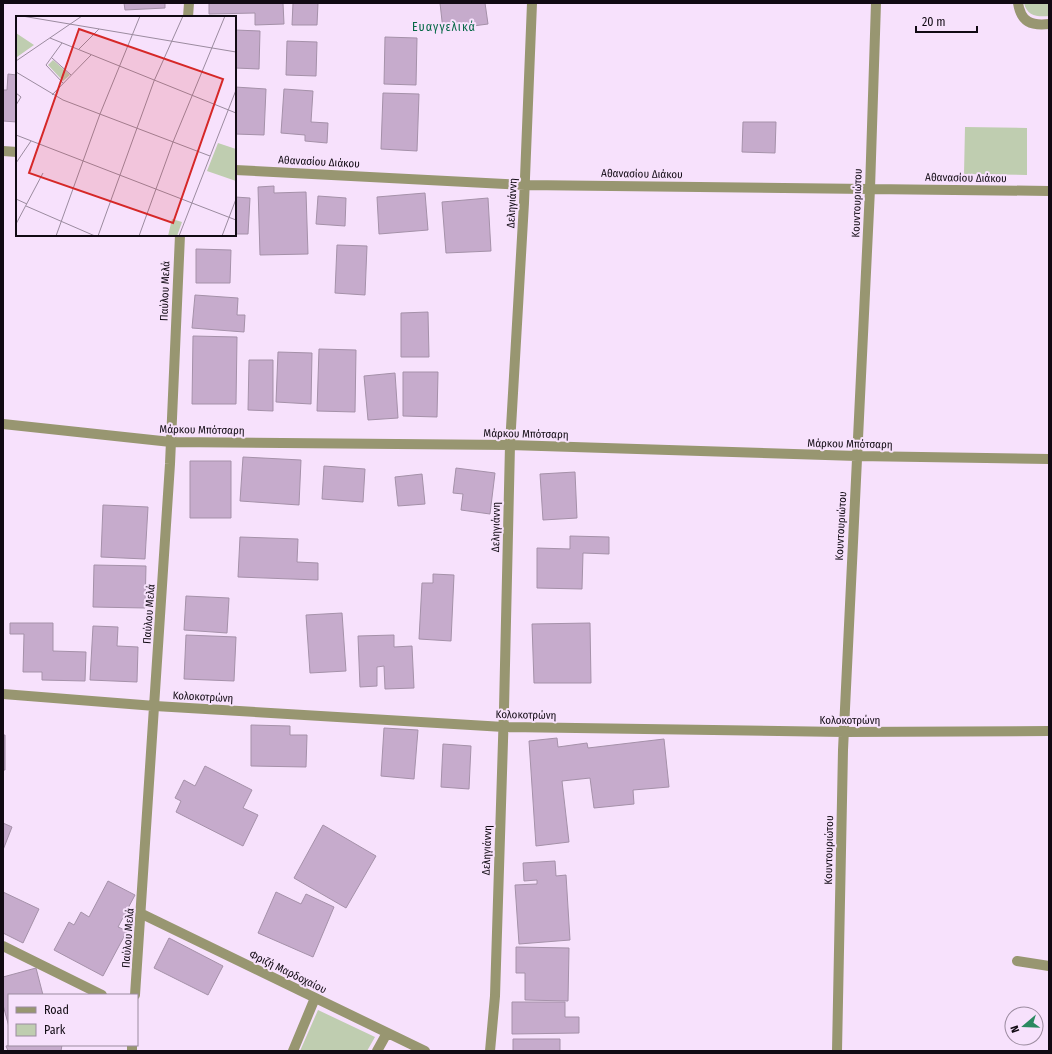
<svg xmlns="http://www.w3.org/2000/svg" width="1052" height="1054" font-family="'Fira Sans Condensed',sans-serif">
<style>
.green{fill:#bfcdb0}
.building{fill:#c6abcc;stroke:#a591a9}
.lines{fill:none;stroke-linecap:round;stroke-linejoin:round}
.minor{stroke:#989671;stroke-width:10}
.labels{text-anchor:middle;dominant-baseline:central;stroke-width:4;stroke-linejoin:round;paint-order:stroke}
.street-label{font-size:11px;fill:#110a13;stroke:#f7e1fc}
.neighbourhood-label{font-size:12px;letter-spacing:1px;fill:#036744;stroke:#f7e1fc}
.inset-road{fill:none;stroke:#9b8b9f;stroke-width:1}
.view{fill:#d62828;fill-opacity:0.15;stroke:#d62828;stroke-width:2}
.inset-edge{fill:none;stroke:#110a13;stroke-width:2}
</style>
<rect width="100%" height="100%" fill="#f7e1fc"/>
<path class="green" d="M 1024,3 L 1049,3 L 1049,16 C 1037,17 1027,16 1024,3 Z
M 965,127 L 1027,128 L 1027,175 L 964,174 Z
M 318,1010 L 375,1037 L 367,1051 L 300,1051 Z"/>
<path class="building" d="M 124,3 L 165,3 L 165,8 L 125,10 Z
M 209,3 L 283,3 L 284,24 L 255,25 L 255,13 L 209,14 Z
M 293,3 L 318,3 L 317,25 L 292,25 Z
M 440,3 L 485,3 L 488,24 L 443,30 Z
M 235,30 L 260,31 L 259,69 L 235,68 Z
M 385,37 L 417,38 L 416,85 L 384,84 Z
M 287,41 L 317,42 L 316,76 L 286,75 Z
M 8,74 L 17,75 L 17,122 L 3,121 L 3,90 L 7,90 Z
M 235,87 L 266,89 L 264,135 L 235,134 Z
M 284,89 L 313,91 L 311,122 L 328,123 L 327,143 L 305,141 L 305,135 L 281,133 Z
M 383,93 L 419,94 L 417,151 L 381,149 Z
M 743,122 L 776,122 L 775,153 L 742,152 Z
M 274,186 L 274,193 L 306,192 L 308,254 L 260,255 L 258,187 Z
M 425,193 L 428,230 L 379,234 L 377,197 Z
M 318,196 L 346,198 L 345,226 L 316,224 Z
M 235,197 L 250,198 L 248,234 L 235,234 Z
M 488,198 L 491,251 L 446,253 L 442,202 Z
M 337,245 L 367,246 L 365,295 L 335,293 Z
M 196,249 L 231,250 L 230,283 L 196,283 Z
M 195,295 L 238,298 L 237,315 L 245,315 L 244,332 L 192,328 Z
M 428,312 L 429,357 L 401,357 L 401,313 Z
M 193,336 L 237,337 L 236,404 L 192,404 Z
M 319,349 L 356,350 L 355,412 L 317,411 Z
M 278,352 L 312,353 L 311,404 L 276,402 Z
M 249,360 L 273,360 L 273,411 L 248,410 Z
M 403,372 L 438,372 L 437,417 L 403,416 Z
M 395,373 L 398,418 L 368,420 L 364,376 Z
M 243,457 L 301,460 L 299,505 L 240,501 Z
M 190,461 L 231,461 L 231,518 L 190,518 Z
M 324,466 L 365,469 L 363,502 L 322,499 Z
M 456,468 L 495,473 L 490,514 L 461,510 L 463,494 L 453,493 Z
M 575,472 L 577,518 L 543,520 L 540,474 Z
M 422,474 L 425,504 L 398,506 L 395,477 Z
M 103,505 L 148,507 L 145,559 L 101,557 Z
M 570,536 L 609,537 L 609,554 L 583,553 L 582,589 L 537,588 L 537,548 L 570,549 Z
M 240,537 L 298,539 L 297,562 L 318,563 L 318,580 L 238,577 Z
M 94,565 L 146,566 L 145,608 L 93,607 Z
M 433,574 L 454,575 L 451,641 L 419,639 L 422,583 L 433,583 Z
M 186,596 L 229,598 L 227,633 L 184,630 Z
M 342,613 L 346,671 L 310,673 L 306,615 Z
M 10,623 L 53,623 L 53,651 L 86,652 L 85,681 L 42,680 L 42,672 L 23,672 L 24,634 L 10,634 Z
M 590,623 L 591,683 L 534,683 L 532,624 Z
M 93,626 L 118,627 L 117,646 L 138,647 L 137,682 L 90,680 Z
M 186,635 L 236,637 L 234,681 L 184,679 Z
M 394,635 L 394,647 L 412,646 L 414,688 L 385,689 L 384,666 L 377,667 L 377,686 L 360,687 L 358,636 Z
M 251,725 L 290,726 L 290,735 L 307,735 L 306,767 L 251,766 Z
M 384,728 L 418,730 L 414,779 L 381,776 Z
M 3,735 L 5,735 L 5,770 L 3,770 Z
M 557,738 L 558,747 L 587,743 L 588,748 L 664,739 L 669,787 L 633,790 L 634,804 L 594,808 L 590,778 L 562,781 L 569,842 L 536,846 L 529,741 Z
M 443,744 L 471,746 L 469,789 L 441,787 Z
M 205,766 L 252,790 L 243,808 L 258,815 L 243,846 L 176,812 L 181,801 L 175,798 L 184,780 L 195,786 Z
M 3,823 L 12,827 L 3,850 Z
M 323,825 L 376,856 L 346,908 L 294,878 Z
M 555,861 L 556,876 L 566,875 L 570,940 L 519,944 L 515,885 L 537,884 L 537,880 L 524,881 L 523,863 Z
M 108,881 L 135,895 L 118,927 L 127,931 L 103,976 L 54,950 L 69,922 L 74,925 L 81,912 L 89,917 Z
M 3,892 L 39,909 L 23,943 L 3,933 Z
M 276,892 L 301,904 L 306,894 L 334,907 L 313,957 L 258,933 Z
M 169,938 L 223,966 L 208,995 L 154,968 Z
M 516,947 L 569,948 L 568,1001 L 525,1000 L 525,973 L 516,973 Z
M 36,968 L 43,995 L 9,995 L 9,1027 L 3,1005 L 3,977 Z
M 512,1002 L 565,1002 L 565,1017 L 579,1017 L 579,1033 L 512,1034 Z
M 513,1039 L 560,1039 L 560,1051 L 513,1051 Z
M 12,1045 L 62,1045 L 61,1051 L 8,1051 L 6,1046 Z"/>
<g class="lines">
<path class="minor" d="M 1018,3 C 1021,22 1031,26 1049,24
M 188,17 L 189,3
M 3,151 L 17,152
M 235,170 L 525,185 L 1049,191
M 3,424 L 171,442 L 510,445 L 857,456 L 1049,459
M 3,694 L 155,706 L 504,727 L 844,732 L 1049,731
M 142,914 L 425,1051
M 3,946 L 102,995
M 1017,961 L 1049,966
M 135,995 L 170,464 L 180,235
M 132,1051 L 132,1045
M 293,1051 L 315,998
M 377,1051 L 387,1033
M 490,1051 L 495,996 L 504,709 L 510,445 L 524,203 L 532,3
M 837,1051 L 843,750 L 870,189 L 876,3"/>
</g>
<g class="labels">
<g class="street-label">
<text transform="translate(319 162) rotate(3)">Αθανασίου Διάκου</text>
<text transform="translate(642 174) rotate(1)">Αθανασίου Διάκου</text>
<text transform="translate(966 178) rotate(1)">Αθανασίου Διάκου</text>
<text transform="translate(512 203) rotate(-87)">Δεληγιάννη</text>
<text transform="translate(857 203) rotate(-88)">Κουντουριώτου</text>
<text transform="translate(165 291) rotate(-88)">Παύλου Μελά</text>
<text transform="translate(202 430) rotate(1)">Μάρκου Μπότσαρη</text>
<text transform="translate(526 434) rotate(1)">Μάρκου Μπότσαρη</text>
<text transform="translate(850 444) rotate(1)">Μάρκου Μπότσαρη</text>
<text transform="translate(841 526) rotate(-87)">Κουντουριώτου</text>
<text transform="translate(496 527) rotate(-89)">Δεληγιάννη</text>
<text transform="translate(149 614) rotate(-86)">Παύλου Μελά</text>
<text transform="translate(203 697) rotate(3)">Κολοκοτρώνη</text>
<text transform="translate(526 715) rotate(1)">Κολοκοτρώνη</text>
<text x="850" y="720">Κολοκοτρώνη</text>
<text transform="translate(487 850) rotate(-88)">Δεληγιάννη</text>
<text transform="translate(829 850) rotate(-89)">Κουντουριώτου</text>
<text transform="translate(128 938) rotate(-86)">Παύλου Μελά</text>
<text transform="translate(288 972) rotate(26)">Φριζή Μαρδοχαίου</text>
</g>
<g class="neighbourhood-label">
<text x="444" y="27">Ευαγγελικά</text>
</g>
</g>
<g transform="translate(16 16)">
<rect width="220" height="220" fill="#f7e1fc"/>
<path d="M 0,17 L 18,29 L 1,41 L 0,41 ZM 37,44 L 54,59 L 47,65 L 32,49 ZM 202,127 L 220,133 L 220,165 L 191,155 ZM 156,203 L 166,206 L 161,220 L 152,220 Z" fill="#bfcdb0"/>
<path class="inset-road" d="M 6,0 L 220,36M 34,22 L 220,97M 46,27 L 30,49 L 47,67M 62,34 L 83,13M 36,42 L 55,59M 0,45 L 66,0M 0,56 L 47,84 L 194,140M 0,77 L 5,81 L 0,89M 36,79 L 75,39M 0,119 L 220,204M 0,147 L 15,125M 0,183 L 11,188M 10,190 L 79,220M 0,208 L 27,157M 40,220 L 84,98 L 124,0M 82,220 L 138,65 L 167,0M 123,220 L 157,126 L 209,0M 163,220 L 220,74M 206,220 L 220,183"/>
<path class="view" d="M 63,13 L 207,63 L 157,207 L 13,157 Z"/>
<rect width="220" height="220" class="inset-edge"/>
</g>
<rect width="1052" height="1054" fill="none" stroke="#110a13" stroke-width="8"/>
<rect x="8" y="994" width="130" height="52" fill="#f7e1fc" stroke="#9b8b9f"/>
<rect x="16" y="1007" width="20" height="6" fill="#989671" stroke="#9b8b9f"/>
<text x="44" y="1014" font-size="12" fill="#110a13">Road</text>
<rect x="16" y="1024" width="20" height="12" fill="#bfcdb0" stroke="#9b8b9f"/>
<text x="44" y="1034" font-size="12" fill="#110a13">Park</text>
<g transform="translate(1024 1026) rotate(251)"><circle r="19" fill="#f7e1fc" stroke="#9b8b9f"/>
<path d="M0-3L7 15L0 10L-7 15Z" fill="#2a8960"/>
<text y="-6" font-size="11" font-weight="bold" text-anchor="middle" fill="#110a13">N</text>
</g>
<path d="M916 26v6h61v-6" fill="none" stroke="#110a13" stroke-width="2"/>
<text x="922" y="26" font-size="12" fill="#110a13" stroke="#f7e1fc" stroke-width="3" paint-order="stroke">20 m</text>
</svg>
